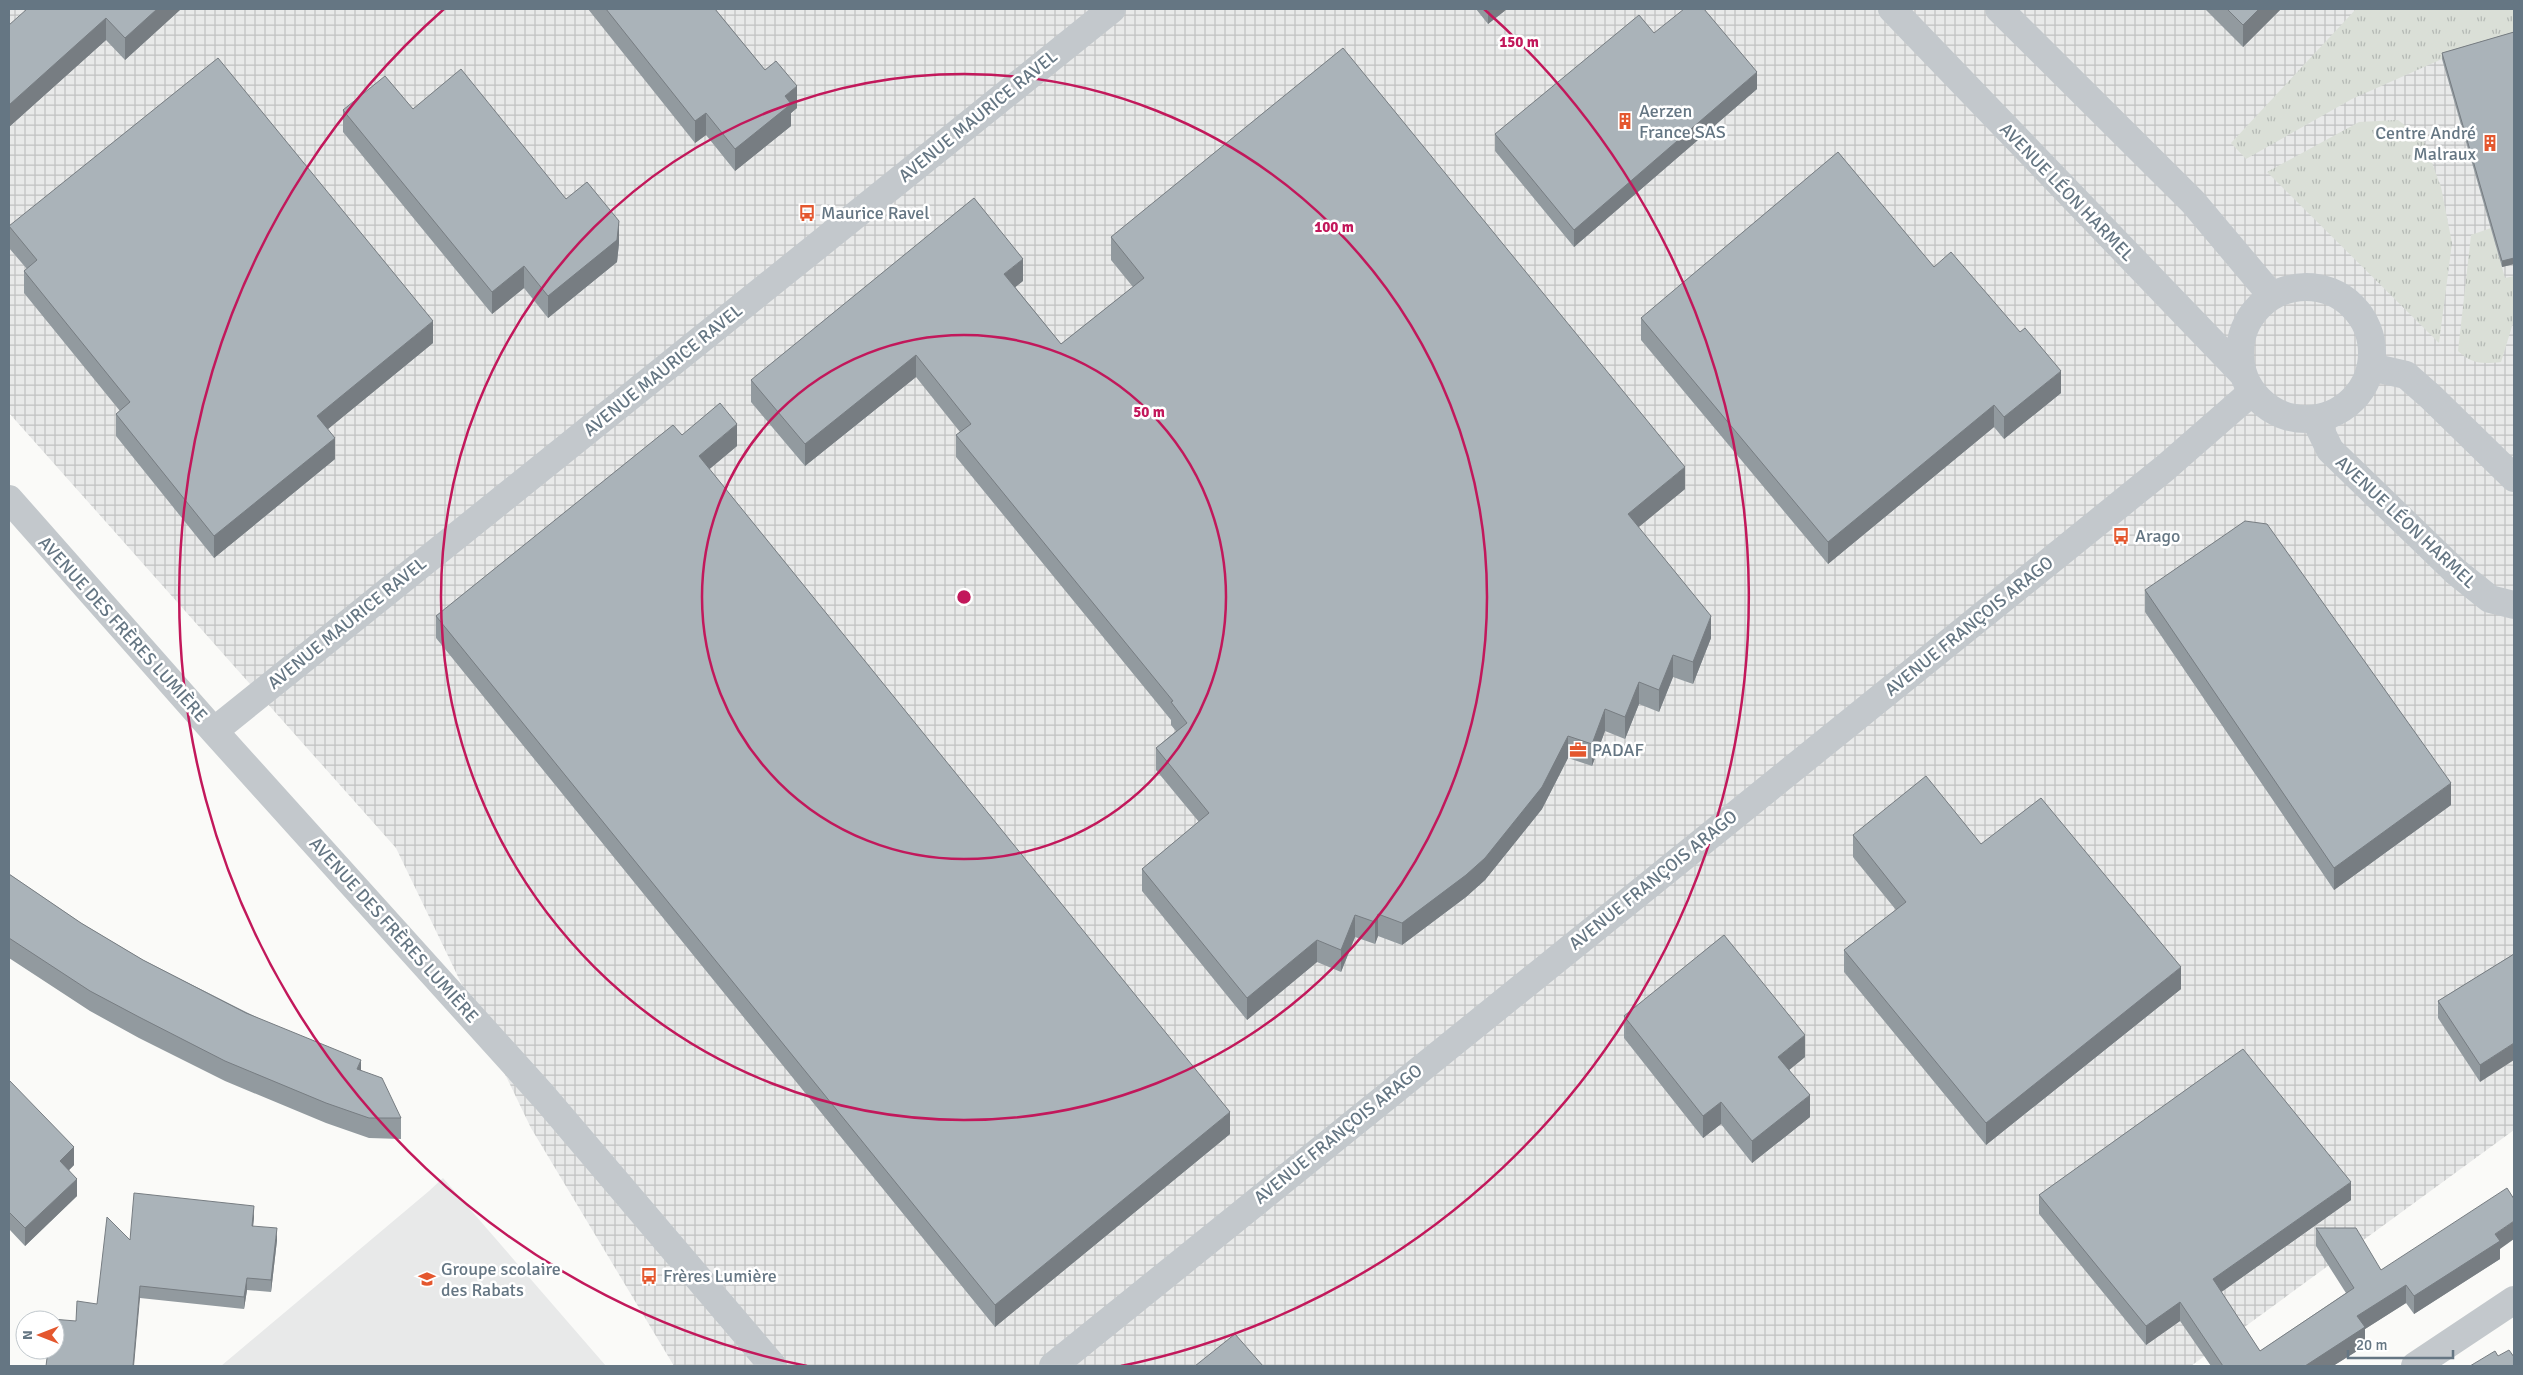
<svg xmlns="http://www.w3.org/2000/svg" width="2523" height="1375" font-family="Signika,sans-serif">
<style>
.built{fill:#e8e9e9}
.industrial{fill:url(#industrial-grid)}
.grass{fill:url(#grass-tufts)}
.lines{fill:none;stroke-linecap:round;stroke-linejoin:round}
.minor{stroke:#c3c8cc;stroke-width:28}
.wall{fill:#929a9f}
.shaded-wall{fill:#777d82}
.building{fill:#aab3b9;stroke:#777d82}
.ring{fill:none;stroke:#c2185b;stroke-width:2.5}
.labels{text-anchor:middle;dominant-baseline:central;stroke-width:5;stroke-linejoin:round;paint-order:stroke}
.poi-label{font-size:18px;fill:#657683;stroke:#fff;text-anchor:start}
.street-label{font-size:18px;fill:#657683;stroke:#fff}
.centre{fill:#c2185b;stroke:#fff;stroke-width:2.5}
.ring-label{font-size:15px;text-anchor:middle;font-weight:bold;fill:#c2185b;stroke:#fff;stroke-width:5;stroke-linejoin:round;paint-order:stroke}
</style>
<defs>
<pattern id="industrial-grid" width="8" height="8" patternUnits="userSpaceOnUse" patternTransform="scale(1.25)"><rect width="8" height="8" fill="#e8e9e9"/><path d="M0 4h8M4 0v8" fill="none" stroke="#c0c1c2"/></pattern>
<pattern id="grass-tufts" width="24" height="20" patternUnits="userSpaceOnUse" patternTransform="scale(1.25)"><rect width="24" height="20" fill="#dadfd7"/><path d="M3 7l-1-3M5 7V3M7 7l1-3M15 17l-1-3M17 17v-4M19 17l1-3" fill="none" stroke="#b4b9b4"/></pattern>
</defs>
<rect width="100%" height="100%" fill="#fafaf8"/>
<path class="built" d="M 443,1178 L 606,1366 L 221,1366 L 429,1191 Z"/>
<path class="industrial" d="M 9,9 L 2514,9 L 2514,1130 L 2191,1366 L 674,1366 L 531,1128 L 396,848 L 9,413 Z"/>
<path class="grass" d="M 2356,9 L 2514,9 L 2514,38 L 2442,59 L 2352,99 L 2246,159 L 2231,143 Z
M 2398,120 L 2423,139 L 2441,187 L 2452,243 L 2439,343 L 2267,172 L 2359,122 Z
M 2491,228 L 2505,278 L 2514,276 L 2514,320 L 2501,362 C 2482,364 2472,364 2458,351 L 2471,235 Z"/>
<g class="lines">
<path class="minor" d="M 1892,9 L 2243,374
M 1999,9 L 2193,202 L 2272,296
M2240 353a66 66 0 1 1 132 0a66 66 0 1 1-132 0Z
M 2371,367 L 2406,375 L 2431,397 L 2514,478
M 2315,419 L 2330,450 L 2455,571 L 2490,599 L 2514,605
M 9,499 L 214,731 L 545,1098 L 773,1366
M 214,731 L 1112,9
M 1053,1366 L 2165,468 L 2252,392
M 2415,1366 L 2514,1300"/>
</g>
<path class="wall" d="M 181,9 L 125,60 L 106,40 L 9,127 L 9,25 Z
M 588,9 L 715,9 L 765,70 L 797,108 L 791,113 L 791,126 L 735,171 L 706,135 L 695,143 Z
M 1476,9 L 1507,9 L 1488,24 Z
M 2205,9 L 2281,9 L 2243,47 Z
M 2514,32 L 2514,264 L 2502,267 L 2442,59 L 2442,53 Z
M 1654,33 L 1757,89 L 1574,247 L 1495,151 L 1495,134 Z
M 413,109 L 566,199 L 619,243 L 617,262 L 548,318 L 524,288 L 492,314 L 343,132 L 343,110 Z
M 9,226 L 433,343 L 328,429 L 335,459 L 214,558 L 116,436 L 116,414 L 120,411 L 24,293 L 24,271 L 27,269 L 9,248 Z
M 1111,237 L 1685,489 L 1638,527 L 1711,638 L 1693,684 L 1673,677 L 1659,712 L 1639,704 L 1625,739 L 1605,731 L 1592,766 L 1568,758 L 1542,809 L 1485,880 L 1466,897 L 1402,945 L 1378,936 L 1375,944 L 1355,937 L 1341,972 L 1317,962 L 1247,1020 L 1142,891 L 1142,869 L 1199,822 L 1156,770 L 1156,748 L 1176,731 L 1171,725 L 1171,720 L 956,457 L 956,435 L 960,432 L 916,377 L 805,466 L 751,402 L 751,380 L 1023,281 L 1015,287 L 1061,344 L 1133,287 L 1111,260 Z
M 1934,267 L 2061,393 L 2004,439 L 1994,427 L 1828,564 L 1641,340 L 1641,318 Z
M 682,435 L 737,446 L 709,469 L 1230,1134 L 995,1327 L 436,638 L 436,616 Z
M 2145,590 L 2451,805 L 2334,890 L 2145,612 Z
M 1853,835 L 1981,844 L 2181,989 L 1986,1145 L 1844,972 L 1844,950 L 1896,910 L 1853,857 Z
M 9,874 L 81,923 L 143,960 L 361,1070 L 401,1118 L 401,1139 L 369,1138 L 326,1123 L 225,1081 L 139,1038 L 90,1011 L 9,958 Z
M 2514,954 L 2480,1082 L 2438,1018 L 2438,1001 Z
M 1624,1016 L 1805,1057 L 1789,1070 L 1810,1117 L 1752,1163 L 1721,1124 L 1703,1138 L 1624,1038 Z
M 9,1080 L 74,1165 L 69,1170 L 77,1196 L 25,1246 L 9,1229 Z
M 2039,1195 L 2351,1200 L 2221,1292 L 2260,1351 L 2346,1293 L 2316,1246 L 2316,1228 L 2381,1270 L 2500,1249 L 2500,1259 L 2414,1314 L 2406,1303 L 2365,1329 L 2365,1346 L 2333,1366 L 2211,1366 L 2180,1321 L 2146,1345 L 2039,1214 Z
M 254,1217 L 253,1226 L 277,1240 L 271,1292 L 247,1290 L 244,1309 L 140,1298 L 76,1321 L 97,1304 L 130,1240 Z"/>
<path class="shaded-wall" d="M 157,9 L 181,9 L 125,60 L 125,38 Z
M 1488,9 L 1507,9 L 1488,24 Z
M 2259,9 L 2281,9 L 2243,47 L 2243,25 Z
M 106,18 L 106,40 L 9,127 L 9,105 Z
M 1757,72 L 1757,89 L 1574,247 L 1574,230 Z
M 797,86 L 797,108 L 791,113 L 791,126 L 735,171 L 735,149 L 785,96 Z
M 706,113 L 706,135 L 695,143 L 695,121 Z
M 619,221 L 619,243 L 617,262 L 548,318 L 548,296 Z
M 2514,258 L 2514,264 L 2502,267 L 2502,261 Z
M 1023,259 L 1023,281 L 1004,296 L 1004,274 Z
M 524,266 L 524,288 L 492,314 L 492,292 Z
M 433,321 L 433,343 L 317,438 L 317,416 Z
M 916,355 L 916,377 L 805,466 L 805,444 Z
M 2061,371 L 2061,393 L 2004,439 L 2004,417 Z
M 1994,405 L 1994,427 L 1828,564 L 1828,542 Z
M 737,424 L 737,446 L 699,478 L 699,456 Z
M 335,438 L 335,459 L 214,558 L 214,536 Z
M 1685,467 L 1685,489 L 1628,536 L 1628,514 Z
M 1711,616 L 1711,638 L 1693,684 L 1693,662 Z
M 1673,655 L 1673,677 L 1659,712 L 1659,690 Z
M 1639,682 L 1639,704 L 1625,739 L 1625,717 Z
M 1605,709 L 1605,731 L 1592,766 L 1592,744 Z
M 1568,736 L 1568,758 L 1542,809 L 1485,880 L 1466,897 L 1402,945 L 1402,923 Z
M 2451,783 L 2451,805 L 2334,890 L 2334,868 Z
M 1378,914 L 1378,936 L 1375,944 L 1375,922 Z
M 1355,915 L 1355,937 L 1341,972 L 1341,950 Z
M 1317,940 L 1317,962 L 1247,1020 L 1247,998 Z
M 2181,967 L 2181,989 L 1986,1145 L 1986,1123 Z
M 1805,1035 L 1805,1057 L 1778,1079 L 1778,1057 Z
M 2514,1043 L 2514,1060 L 2480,1082 L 2480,1065 Z
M 361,1060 L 361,1080 L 357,1069 Z
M 1810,1095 L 1810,1117 L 1752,1163 L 1752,1141 Z
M 1721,1102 L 1721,1124 L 1703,1138 L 1703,1116 Z
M 1230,1112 L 1230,1134 L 995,1327 L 995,1305 Z
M 74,1147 L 74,1165 L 60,1179 L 60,1161 Z
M 77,1179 L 77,1196 L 25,1246 L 25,1228 Z
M 2351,1182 L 2351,1200 L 2213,1298 L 2213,1279 Z
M 254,1206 L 254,1217 L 252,1237 L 252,1226 Z
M 2514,1221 L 2514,1239 L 2500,1249 L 2500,1259 L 2414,1314 L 2414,1296 L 2495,1234 Z
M 277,1228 L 277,1240 L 271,1292 L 271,1280 Z
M 247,1278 L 247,1290 L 244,1309 L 244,1297 Z
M 2406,1285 L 2406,1303 L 2365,1329 L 2365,1346 L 2333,1366 L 2305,1366 L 2357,1316 Z
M 140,1286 L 140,1298 L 134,1366 L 133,1366 Z
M 2180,1302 L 2180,1321 L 2146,1345 L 2146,1326 Z"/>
<path class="building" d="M 27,9 L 157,9 L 125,38 L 106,18 L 9,105 L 9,25 Z
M 606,9 L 715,9 L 765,70 L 776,61 L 797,86 L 785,96 L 791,104 L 735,149 L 706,113 L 695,121 Z
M 1684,9 L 1704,9 L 1757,72 L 1574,230 L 1495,134 L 1639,15 L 1654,33 Z
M 2227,9 L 2259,9 L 2243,25 Z
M 2514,32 L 2514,258 L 2502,261 L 2442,53 Z
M 1343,48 L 1685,467 L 1628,514 L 1711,616 L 1693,662 L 1673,655 L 1659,690 L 1639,682 L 1625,717 L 1605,709 L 1592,744 L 1568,736 L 1542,787 L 1485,858 L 1466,875 L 1402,923 L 1378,914 L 1375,922 L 1355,915 L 1341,950 L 1317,940 L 1247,998 L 1142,869 L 1209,813 L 1156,748 L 1187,723 L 1171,702 L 1173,701 L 956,435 L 971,424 L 916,355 L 805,444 L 751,380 L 974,198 L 1023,259 L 1004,274 L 1061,344 L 1144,278 L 1111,237 Z
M 218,58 L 433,321 L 317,416 L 335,438 L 214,536 L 116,414 L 130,402 L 24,271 L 37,260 L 9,226 Z
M 461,69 L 566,199 L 587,182 L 619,221 L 617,240 L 548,296 L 524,266 L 492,292 L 343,110 L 385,76 L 413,109 Z
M 1838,152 L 1934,267 L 1951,252 L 2020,332 L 2025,328 L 2061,371 L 2004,417 L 1994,405 L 1828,542 L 1641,318 Z
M 720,403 L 737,424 L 699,456 L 1230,1112 L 995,1305 L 436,616 L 673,425 L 682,435 Z
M 2245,521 L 2267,524 L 2451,783 L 2334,868 L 2145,590 Z
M 1926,776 L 1981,844 L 2041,798 L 2181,967 L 1986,1123 L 1844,950 L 1906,902 L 1853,835 Z
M 9,874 L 81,923 L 143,960 L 246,1013 L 361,1060 L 357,1069 L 382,1078 L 401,1118 L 369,1118 L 326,1103 L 225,1061 L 139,1017 L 90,991 L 9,938 Z
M 1724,935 L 1805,1035 L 1778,1057 L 1810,1095 L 1752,1141 L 1721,1102 L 1703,1116 L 1624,1016 Z
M 2514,954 L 2514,1043 L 2480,1065 L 2438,1001 Z
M 2243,1049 L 2351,1182 L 2213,1279 L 2260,1351 L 2354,1288 L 2316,1228 L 2356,1228 L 2381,1270 L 2507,1188 L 2514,1199 L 2514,1221 L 2495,1234 L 2500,1241 L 2414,1296 L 2406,1285 L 2357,1316 L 2365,1327 L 2305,1366 L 2223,1366 L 2180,1302 L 2146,1326 L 2039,1195 Z
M 9,1080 L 74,1147 L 60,1161 L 77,1179 L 25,1228 L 9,1212 Z
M 134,1193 L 254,1206 L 252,1226 L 277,1228 L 271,1280 L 247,1278 L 244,1297 L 140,1286 L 133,1366 L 46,1366 L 48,1350 L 55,1350 L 55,1320 L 52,1320 L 52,1319 L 76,1321 L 77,1301 L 97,1304 L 107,1217 L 130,1240 Z
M 1235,1334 L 1263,1366 L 1195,1366 Z
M 2509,1350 L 2514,1357 L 2514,1366 L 2470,1366 L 2495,1351 L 2498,1356 Z"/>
<g class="ring">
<circle cx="964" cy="597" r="262"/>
<circle cx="964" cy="597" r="523"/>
<path d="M807 1366A785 785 0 0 1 444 9M1484 9A785 785 0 0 1 1121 1366"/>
</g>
<defs>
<g id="building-bare" transform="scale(1.35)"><path d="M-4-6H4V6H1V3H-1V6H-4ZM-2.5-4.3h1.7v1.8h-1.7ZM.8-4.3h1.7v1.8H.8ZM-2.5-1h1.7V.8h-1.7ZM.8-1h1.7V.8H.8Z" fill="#e4572e" stroke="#fff" stroke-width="2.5" paint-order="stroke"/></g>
<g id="bus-bare" transform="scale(1.35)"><path d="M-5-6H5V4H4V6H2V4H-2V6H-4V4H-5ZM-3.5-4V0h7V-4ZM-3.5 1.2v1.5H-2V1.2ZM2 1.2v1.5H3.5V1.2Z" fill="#e4572e" stroke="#fff" stroke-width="2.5" paint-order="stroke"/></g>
<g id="office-bare" transform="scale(1.35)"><path d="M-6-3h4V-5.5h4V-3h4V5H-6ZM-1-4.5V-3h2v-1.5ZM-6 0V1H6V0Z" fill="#e4572e" stroke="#fff" stroke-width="2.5" paint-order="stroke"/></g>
<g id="school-bare" transform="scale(1.35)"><path d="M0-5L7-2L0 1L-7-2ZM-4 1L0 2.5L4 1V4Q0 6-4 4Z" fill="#e4572e" stroke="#fff" stroke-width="2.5" paint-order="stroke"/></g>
</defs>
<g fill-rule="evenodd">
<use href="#building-bare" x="1625" y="121"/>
<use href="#building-bare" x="2490" y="143"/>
<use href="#bus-bare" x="807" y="213"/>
<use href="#bus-bare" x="2121" y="536"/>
<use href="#office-bare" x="1578" y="750"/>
<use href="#bus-bare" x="649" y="1276"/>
<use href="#school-bare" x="427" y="1279"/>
</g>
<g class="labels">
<g class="poi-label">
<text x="1639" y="111">Aerzen<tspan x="1639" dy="21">France SAS</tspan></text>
<text x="2476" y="133" text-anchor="end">Centre André<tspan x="2476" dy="21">Malraux</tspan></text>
<text x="821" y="213">Maurice Ravel</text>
<text x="2135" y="536">Arago</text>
<text x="1592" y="750">PADAF</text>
<text x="441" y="1269">Groupe scolaire<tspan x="441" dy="21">des Rabats</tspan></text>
<text x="663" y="1276">Frères Lumière</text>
</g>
<g class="street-label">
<text transform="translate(978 116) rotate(-39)">AVENUE MAURICE RAVEL</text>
<text transform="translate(2067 192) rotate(46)">AVENUE LÉON HARMEL</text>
<text transform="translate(663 370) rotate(-39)">AVENUE MAURICE RAVEL</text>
<text transform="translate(2406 522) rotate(43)">AVENUE LÉON HARMEL</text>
<text transform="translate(347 623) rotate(-39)">AVENUE MAURICE RAVEL</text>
<text transform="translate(1969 626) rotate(-39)">AVENUE FRANÇOIS ARAGO</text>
<text transform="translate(123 629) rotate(48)">AVENUE DES FRÈRES LUMIÈRE</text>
<text transform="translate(1653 880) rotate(-39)">AVENUE FRANÇOIS ARAGO</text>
<text transform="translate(394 930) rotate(48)">AVENUE DES FRÈRES LUMIÈRE</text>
<text transform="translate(1338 1134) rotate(-39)">AVENUE FRANÇOIS ARAGO</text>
</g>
</g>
<circle cx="964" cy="597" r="8" class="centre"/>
<g class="ring-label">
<text x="1519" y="47">150 m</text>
<text x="1334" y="232">100 m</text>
<text x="1149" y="417">50 m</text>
</g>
<rect width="2523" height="1375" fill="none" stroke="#657683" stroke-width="20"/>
<g transform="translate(40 1335) rotate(270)"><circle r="24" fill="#ffffff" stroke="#c1c8cd"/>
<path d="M0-4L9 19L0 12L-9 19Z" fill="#e4572e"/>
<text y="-8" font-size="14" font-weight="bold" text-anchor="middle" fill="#657683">N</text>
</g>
<path d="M2348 1350v8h105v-8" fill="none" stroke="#657683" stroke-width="2.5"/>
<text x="2356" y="1350" font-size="15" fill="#657683" stroke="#ffffff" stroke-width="4" paint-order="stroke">20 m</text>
</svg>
